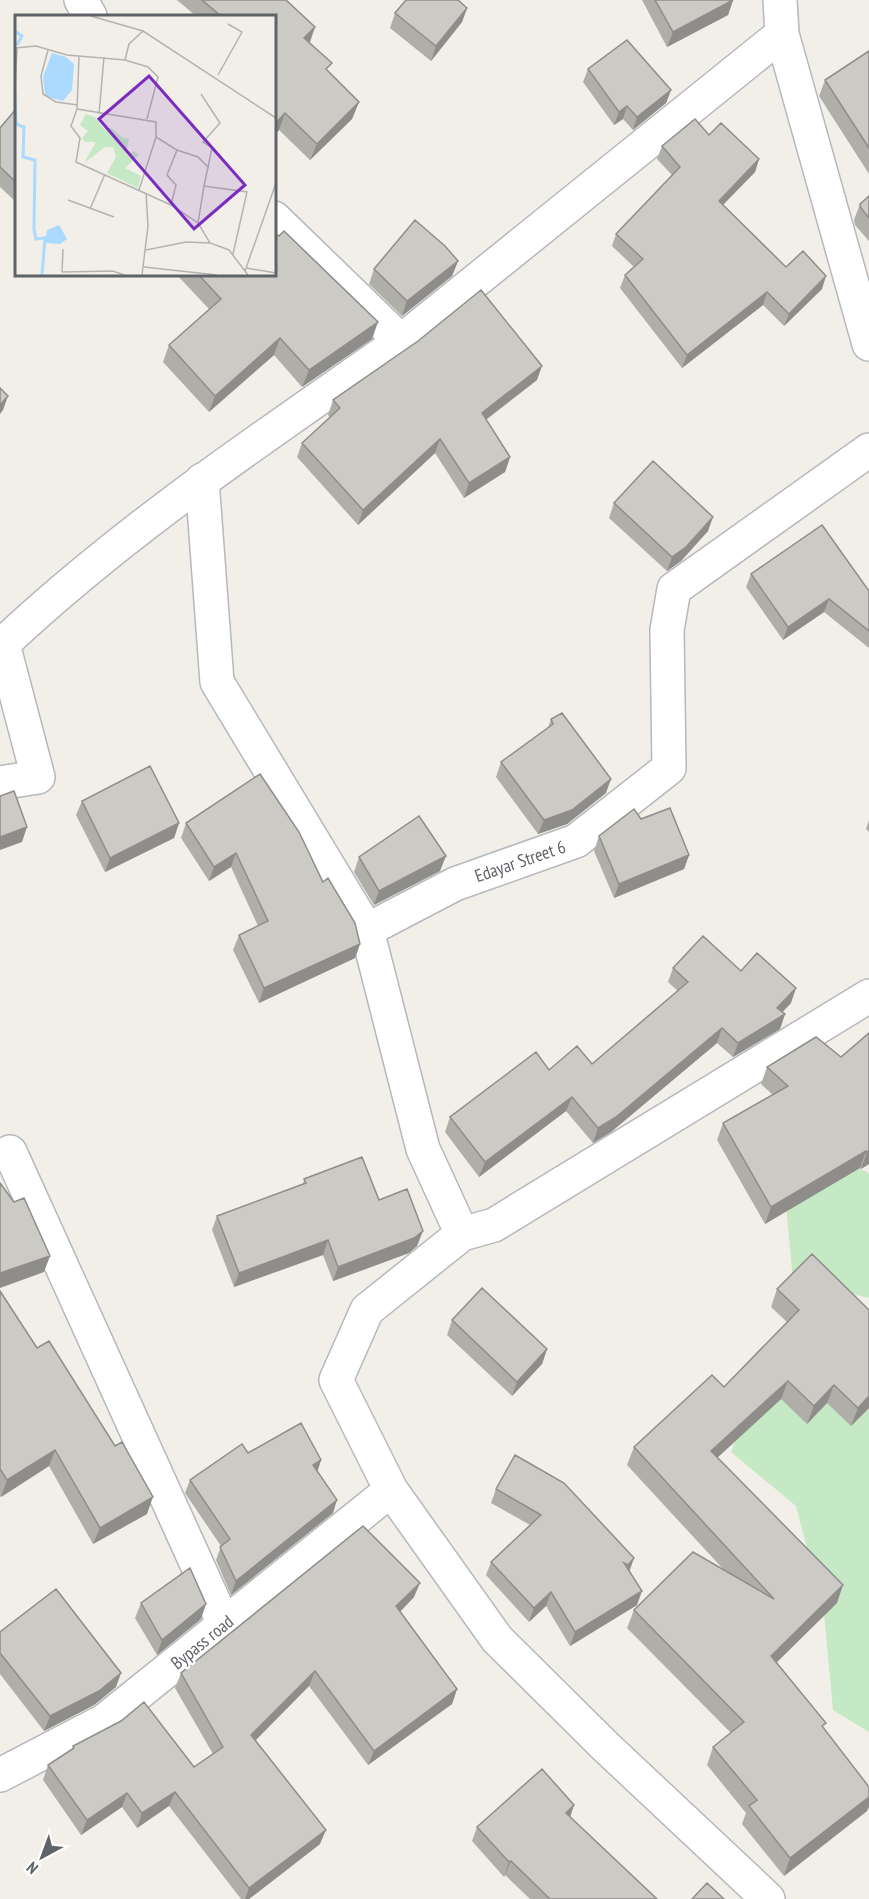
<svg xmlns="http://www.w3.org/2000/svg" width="869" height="1899" font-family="'PT Sans Narrow',sans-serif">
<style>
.green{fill:#c5e8c5}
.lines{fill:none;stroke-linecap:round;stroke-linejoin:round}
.minor-casing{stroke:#b5b8bc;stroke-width:36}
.minor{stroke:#fff;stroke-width:33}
.wall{fill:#afaea9}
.shaded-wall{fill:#8f8d8a}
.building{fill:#cccac5;stroke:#8f8d8a;stroke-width:1.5}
.labels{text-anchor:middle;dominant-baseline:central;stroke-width:4.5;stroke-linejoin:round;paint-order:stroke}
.street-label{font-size:18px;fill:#5f6368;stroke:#fff}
.inset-river{fill:none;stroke:#aadaff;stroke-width:3}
.inset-road{fill:none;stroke:#b3b3b1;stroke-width:1.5}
.view{fill:#7b2cbf;fill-opacity:0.15;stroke:#7b2cbf;stroke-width:3}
.inset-edge{fill:none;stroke:#5f6368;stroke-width:3}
</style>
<rect width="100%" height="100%" fill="#f1efe8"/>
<path class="green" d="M 854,1166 L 869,1173 L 869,1298 L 793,1280 L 786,1205 Z
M 869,1383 L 869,1732 L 833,1710 L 824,1613 L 796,1506 L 731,1452 L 753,1393 Z"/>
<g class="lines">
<g class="minor-casing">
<path id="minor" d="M 81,0 L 90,16
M 780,0 L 782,34 L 869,344
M 274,218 L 401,341 L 782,34
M 202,480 L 217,682 L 367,930
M 0,783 L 38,777 L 3,644 C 124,530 264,437 401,341
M 10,1152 L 224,1624
M 462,1234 L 423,1149 L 367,930 L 455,884 L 576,841 L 669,768 L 667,630 L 674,589 L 869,450
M 0,1775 L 104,1721 L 391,1490
M 768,1899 L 605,1746 L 497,1639 L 391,1490 L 336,1380 L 367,1310 L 462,1234 L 494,1225 L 869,996"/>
</g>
<use href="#minor" class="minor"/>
</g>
<path class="wall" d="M 177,0 L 286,0 L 315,27 L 310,43 L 328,71 L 359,102 L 352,119 L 310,160 L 279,130 L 274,135 L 274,16 L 196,16 Z
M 642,0 L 733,0 L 728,15 L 667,47 Z
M 467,8 L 462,22 L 431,61 L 390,28 L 395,13 Z
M 869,51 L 869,174 L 819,96 L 825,80 Z
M 588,69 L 671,90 L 666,103 L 633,130 L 623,119 L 614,125 L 583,82 Z
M 16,109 L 16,202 L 0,187 L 0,128 Z
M 709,135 L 759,159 L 755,172 L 723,205 L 786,267 L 822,289 L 784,326 L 763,305 L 682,368 L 620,288 L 625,275 L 634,267 L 612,246 L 616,234 L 672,175 L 657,159 L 662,146 Z
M 869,196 L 869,241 L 855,225 L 854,220 L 860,204 Z
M 458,261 L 452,276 L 402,316 L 369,284 L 374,269 Z
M 176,274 L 274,274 L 372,339 L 302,387 L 274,355 L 209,412 L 163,362 L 169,345 L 209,309 Z
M 418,341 L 537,380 L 486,420 L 510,457 L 505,472 L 464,498 L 435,453 L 358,525 L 297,457 L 302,443 L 330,418 L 328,415 L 333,400 Z
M 614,503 L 708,531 L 681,561 L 667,571 L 609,518 Z
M 751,574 L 869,591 L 869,648 L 824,612 L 783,640 L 746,587 Z
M 551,719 L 606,793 L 567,824 L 538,834 L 496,777 L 501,762 L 548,728 Z
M 82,801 L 179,823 L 174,838 L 105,872 L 76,815 Z
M 869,820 L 869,832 L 866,829 Z
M 186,823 L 323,882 L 360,944 L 355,958 L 259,1003 L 233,950 L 239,935 L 258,926 L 231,867 L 209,881 L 181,838 Z
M 599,836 L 689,855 L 684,869 L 614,898 L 594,851 Z
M 359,857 L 440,871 L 374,905 L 354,872 Z
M 673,968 L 741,971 L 791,1003 L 782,1012 L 785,1014 L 780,1029 L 733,1057 L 717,1043 L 611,1132 L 593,1143 L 566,1111 L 479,1177 L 445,1132 L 450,1117 L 549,1070 L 592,1064 L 678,991 L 668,982 Z
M 869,1033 L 869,1164 L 861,1169 L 860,1168 L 765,1224 L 717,1140 L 723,1123 L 773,1095 L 761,1084 L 767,1067 L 841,1057 Z
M 304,1179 L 379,1200 L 417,1246 L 409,1253 L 333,1281 L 323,1255 L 234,1287 L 212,1230 L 217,1216 L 303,1185 Z
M 812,1254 L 869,1408 L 851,1426 L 827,1403 L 807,1424 L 781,1399 L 717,1458 L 837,1603 L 776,1662 L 824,1729 L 867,1811 L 784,1876 L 742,1824 L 746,1813 L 707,1765 L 713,1747 L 731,1733 L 627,1628 L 634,1610 L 724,1570 L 627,1465 L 634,1447 L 724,1387 L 787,1322 L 771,1307 L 777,1289 Z
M 0,1291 L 147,1514 L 93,1544 L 49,1466 L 1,1497 L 0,1496 Z
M 452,1320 L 547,1349 L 542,1364 L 512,1396 L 447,1335 Z
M 248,1453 L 321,1460 L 317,1471 L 333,1513 L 231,1595 L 216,1560 L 221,1546 L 185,1493 L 190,1480 Z
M 496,1489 L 634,1558 L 629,1571 L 637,1605 L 570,1646 L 546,1606 L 529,1622 L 486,1575 L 491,1562 L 530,1525 L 491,1503 Z
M 414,1597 L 400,1612 L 457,1689 L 452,1704 L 368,1765 L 309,1686 L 255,1741 L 320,1844 L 249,1899 L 241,1899 L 169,1806 L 137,1828 L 122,1807 L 81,1835 L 43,1780 L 48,1765 L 72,1749 L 73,1746 L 194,1767 L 213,1754 L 175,1688 L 181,1673 Z
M 141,1603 L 201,1619 L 157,1655 L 135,1618 Z
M 0,1632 L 116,1687 L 94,1705 L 44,1731 L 0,1674 Z
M 574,1805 L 570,1817 L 657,1899 L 530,1899 L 505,1875 L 504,1877 L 472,1841 L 477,1827 Z"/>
<path class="shaded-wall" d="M 733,0 L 728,15 L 667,47 L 673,32 Z
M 467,8 L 462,22 L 431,61 L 436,46 Z
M 315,27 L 309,43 L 304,38 Z
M 671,90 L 666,103 L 633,130 L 637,117 Z
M 359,102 L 352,119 L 310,160 L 317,144 Z
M 627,106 L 623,119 L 614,125 L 619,112 Z
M 285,113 L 279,130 L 274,135 L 274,125 Z
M 759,159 L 755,172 L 714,214 L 719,201 Z
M 458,261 L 452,276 L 402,316 L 407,301 Z
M 826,276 L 822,289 L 784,326 L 789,314 Z
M 767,292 L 763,305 L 682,368 L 687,355 Z
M 378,322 L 372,339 L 302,387 L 309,370 Z
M 280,338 L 274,355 L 209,412 L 215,396 Z
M 542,366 L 537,380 L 476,427 L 482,413 Z
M 8,396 L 3,410 L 0,414 L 0,405 Z
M 440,439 L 435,453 L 358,525 L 363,510 Z
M 510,457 L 505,472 L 464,498 L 469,483 Z
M 713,517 L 708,531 L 681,561 L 667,571 L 672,557 Z
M 829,599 L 824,612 L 783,640 L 788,627 Z
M 611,779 L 606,793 L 567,824 L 538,834 L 544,820 Z
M 179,823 L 174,838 L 105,872 L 110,858 Z
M 27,827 L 22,842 L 0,850 L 0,837 Z
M 236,853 L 231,867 L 209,881 L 214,867 Z
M 689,855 L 684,869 L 614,898 L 619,884 Z
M 446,856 L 440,871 L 374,905 L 379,891 Z
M 360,944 L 355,958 L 259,1003 L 264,988 Z
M 796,988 L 791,1003 L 774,1021 L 785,1014 L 780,1029 L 733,1057 L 738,1043 L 777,1008 Z
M 722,1028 L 717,1043 L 611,1132 L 593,1143 L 598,1128 Z
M 572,1097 L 566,1111 L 479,1177 L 485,1162 Z
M 866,1151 L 860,1168 L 765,1224 L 771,1207 Z
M 869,1151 L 869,1164 L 861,1169 L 867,1152 Z
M 423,1231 L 417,1246 L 409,1253 L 333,1281 L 338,1267 Z
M 328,1240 L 323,1255 L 234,1287 L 239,1273 Z
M 50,1256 L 44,1272 L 0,1288 L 0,1273 Z
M 547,1349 L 542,1364 L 512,1396 L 517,1382 Z
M 788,1381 L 781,1399 L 705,1469 L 711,1451 Z
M 834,1385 L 827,1403 L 807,1424 L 814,1406 Z
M 869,1396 L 869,1408 L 851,1426 L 858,1408 Z
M 55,1450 L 49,1466 L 1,1497 L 7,1480 Z
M 321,1460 L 317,1473 L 313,1465 Z
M 153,1497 L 147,1514 L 93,1544 L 100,1528 Z
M 337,1500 L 333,1513 L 231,1595 L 236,1581 Z
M 634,1558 L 629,1572 L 624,1579 L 628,1565 Z
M 420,1583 L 414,1597 L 391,1621 L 396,1606 Z
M 843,1585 L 837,1603 L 765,1674 L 771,1656 Z
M 642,1591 L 637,1605 L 570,1646 L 575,1632 Z
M 551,1592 L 546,1606 L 529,1622 L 534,1608 Z
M 206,1604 L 201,1619 L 157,1655 L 162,1640 Z
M 315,1671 L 309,1686 L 246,1750 L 251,1735 Z
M 121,1673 L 116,1687 L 94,1705 L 44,1731 L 50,1716 Z
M 457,1689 L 452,1704 L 368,1765 L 374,1751 Z
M 175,1792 L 169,1806 L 137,1828 L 142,1813 Z
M 127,1793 L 122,1807 L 81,1835 L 87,1820 Z
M 869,1797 L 869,1807 L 867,1811 L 784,1876 L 790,1858 Z
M 574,1805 L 569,1820 L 566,1813 Z
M 326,1830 L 320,1844 L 249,1899 L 245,1899 L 249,1888 Z
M 511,1861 L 505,1875 L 504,1877 L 509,1862 Z"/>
<path class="building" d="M 202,0 L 286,0 L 315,27 L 304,38 L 332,63 L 326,69 L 359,102 L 317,144 L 285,113 L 274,125 L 274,16 L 221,16 Z
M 406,0 L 458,0 L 467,8 L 436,46 L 395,13 Z
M 655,0 L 733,0 L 673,32 Z
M 627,40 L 671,90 L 637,117 L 627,106 L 619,112 L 588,69 Z
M 869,51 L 869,148 L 825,80 Z
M 16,109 L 16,182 L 0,167 L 0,128 Z
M 695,119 L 709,135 L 721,123 L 759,159 L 719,201 L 786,267 L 803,251 L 826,276 L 789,314 L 767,292 L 687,355 L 625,275 L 643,259 L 616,234 L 680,167 L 662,146 Z
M 869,196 L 869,218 L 861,208 L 860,204 Z
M 415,220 L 445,246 L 458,261 L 407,301 L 374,269 Z
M 284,231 L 378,322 L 309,370 L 280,338 L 215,396 L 169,345 L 221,299 L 198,274 L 274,274 L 274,232 L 279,236 Z
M 481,290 L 542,366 L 482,413 L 510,457 L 469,483 L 440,439 L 363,510 L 302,443 L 340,408 L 333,400 L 418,341 Z
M 0,388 L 8,396 L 0,405 Z
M 653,461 L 713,517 L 686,547 L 672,557 L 614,503 Z
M 822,525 L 869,591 L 869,631 L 829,599 L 788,627 L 751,574 Z
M 562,713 L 611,779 L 572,810 L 544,820 L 501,762 L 553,724 L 551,719 Z
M 150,766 L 179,823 L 110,858 L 82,801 Z
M 260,774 L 299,832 L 323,882 L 328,878 L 355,923 L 360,944 L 264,988 L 239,935 L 268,921 L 236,853 L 214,867 L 186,823 Z
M 14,791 L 27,827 L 0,837 L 0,796 Z
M 670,808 L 689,855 L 619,884 L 599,836 L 634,809 L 641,819 Z
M 419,816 L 446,856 L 379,891 L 359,857 Z
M 703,936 L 741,971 L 757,953 L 796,988 L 777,1008 L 785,1014 L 738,1043 L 722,1028 L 616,1117 L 598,1128 L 572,1097 L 485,1162 L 450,1117 L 536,1052 L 549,1070 L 577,1046 L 592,1064 L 688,982 L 673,968 Z
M 869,1033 L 869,1151 L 867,1152 L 866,1151 L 771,1207 L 723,1123 L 788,1086 L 767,1067 L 816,1037 L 841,1057 Z
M 362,1157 L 379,1200 L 407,1189 L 423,1231 L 414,1238 L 338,1267 L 328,1240 L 239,1273 L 217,1216 L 306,1183 L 304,1179 Z
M 0,1183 L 14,1202 L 24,1198 L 50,1256 L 0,1273 Z
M 812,1254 L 869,1310 L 869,1396 L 858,1408 L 834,1385 L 814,1406 L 788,1381 L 711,1451 L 843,1585 L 771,1656 L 826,1723 L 822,1726 L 869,1787 L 869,1797 L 790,1858 L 749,1806 L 757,1800 L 713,1747 L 744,1722 L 634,1610 L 693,1552 L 774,1599 L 634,1447 L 712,1375 L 724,1387 L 799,1310 L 777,1289 Z
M 482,1288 L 547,1349 L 517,1382 L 452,1320 Z
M 0,1291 L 37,1348 L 49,1341 L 115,1446 L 122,1442 L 153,1497 L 100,1528 L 55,1450 L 7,1480 L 0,1469 Z
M 301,1423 L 321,1460 L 313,1465 L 337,1500 L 236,1581 L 220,1547 L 230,1539 L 190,1480 L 242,1444 L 248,1453 Z
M 515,1455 L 564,1483 L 634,1558 L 628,1565 L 624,1563 L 642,1591 L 575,1632 L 551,1592 L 534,1608 L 491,1562 L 541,1515 L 496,1489 Z
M 363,1526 L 420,1583 L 396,1606 L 457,1689 L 374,1751 L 315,1671 L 251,1735 L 326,1830 L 249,1888 L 175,1792 L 142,1813 L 127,1793 L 87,1820 L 48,1765 L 74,1748 L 73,1746 L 121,1721 L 144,1702 L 194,1767 L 223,1747 L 181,1673 Z
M 190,1568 L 206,1604 L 162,1640 L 141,1603 Z
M 56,1589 L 121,1673 L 99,1691 L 50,1716 L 0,1653 L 0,1632 Z
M 542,1769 L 574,1805 L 566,1813 L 657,1899 L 550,1899 L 511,1861 L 509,1862 L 477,1827 Z
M 707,1883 L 724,1899 L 692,1899 Z"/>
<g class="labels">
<g class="street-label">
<text transform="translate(520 861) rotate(-19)">Edayar Street 6</text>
<text transform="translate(202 1642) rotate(-39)">Bypass road</text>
</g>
</g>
<g transform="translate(15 15)">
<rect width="261" height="261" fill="#f1efe8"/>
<path d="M 71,99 L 80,102 L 89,114 L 96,113 L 108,123 L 114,123 L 111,140 L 119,136 L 124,140 L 110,153 L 126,161 L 123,173 L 92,158 L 101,142 L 98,132 L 90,132 L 69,148 L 81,127 L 70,127 L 67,123 L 73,116 L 65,110 Z" fill="#c5e8c5"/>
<path d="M 37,38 L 51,42 L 59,49 L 57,75 L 48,86 L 30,81 L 28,62 ZM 44,210 L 52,224 L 45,229 L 30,228 L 32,215 Z" fill="#aadaff"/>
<path class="inset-river" d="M 0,16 L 7,21 L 2,30M 0,77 L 1,109 L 9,112 L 8,142 L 20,145 L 19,214 L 21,224 L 30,223 L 27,260"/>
<path class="inset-road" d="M 76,1 L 128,16 L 261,103M 0,33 L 21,31 L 52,40 L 110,45 L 114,29 L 128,16M 33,35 L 26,61 L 28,79 L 41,87 L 63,90M 64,42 L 62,94 L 56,111 L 65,123 L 61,147 L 156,190 L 183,208 L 195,228 L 214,235 L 233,260M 110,45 L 133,52 L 143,62 L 132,104M 203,60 L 227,17 L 213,9M 0,74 L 2,33M 186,79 L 205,108 L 188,127 L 197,133 L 189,171M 62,94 L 141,107 L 141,122 L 124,175M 84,99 L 89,42M 141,122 L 162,135 L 152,160 L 161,170 L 156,190M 162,135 L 183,142 L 194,153M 53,185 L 99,202M 75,194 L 90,159M 183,208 L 189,171 L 232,177 L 218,239M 131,235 L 171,227 L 195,228M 129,252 L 202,260M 231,253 L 261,258M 230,256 L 261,168M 47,257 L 98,256 L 109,260M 47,257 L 48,234M 127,260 L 133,211 L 131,178"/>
<path class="view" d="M 134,61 L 230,170 L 179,214 L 84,104 Z"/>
<rect width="261" height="261" class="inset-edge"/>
</g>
<g transform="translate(42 1857) rotate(221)" stroke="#ffffff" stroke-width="4.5" paint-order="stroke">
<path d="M0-4.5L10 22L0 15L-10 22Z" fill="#5f6368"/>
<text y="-9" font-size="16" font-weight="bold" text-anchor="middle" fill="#5f6368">N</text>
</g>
</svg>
